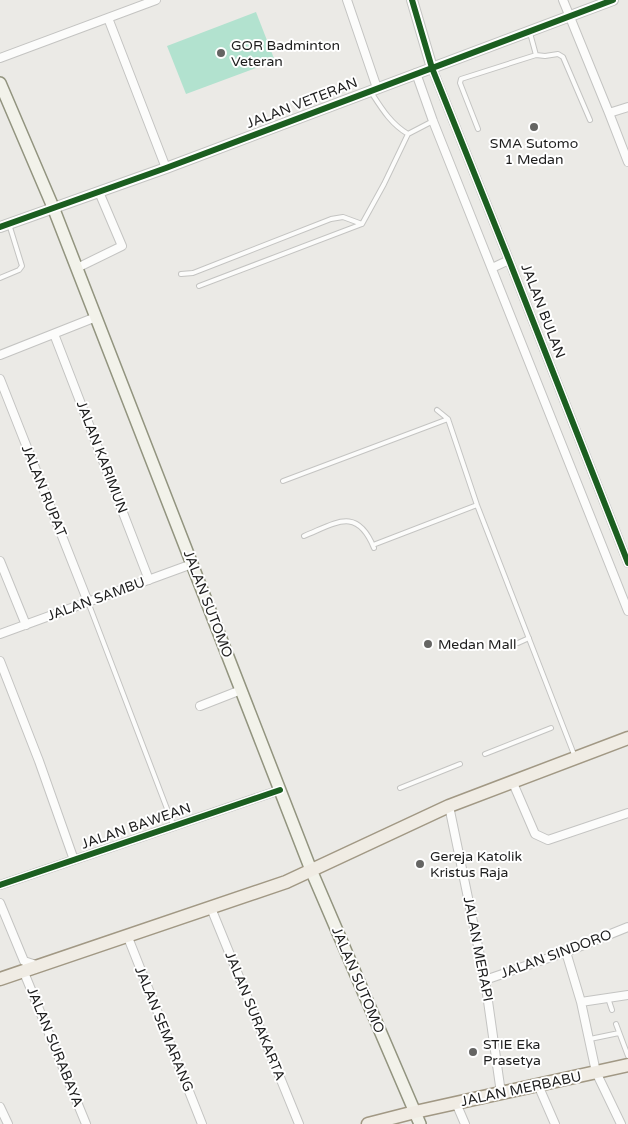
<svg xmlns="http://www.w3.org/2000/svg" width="628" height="1124" font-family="'Varela Round',sans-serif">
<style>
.pitch{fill:#b2e2cf}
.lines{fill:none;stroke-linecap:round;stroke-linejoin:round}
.service-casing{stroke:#c4c4c2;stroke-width:6}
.minor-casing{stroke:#c4c4c2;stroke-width:10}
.tertiary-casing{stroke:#c4c4c2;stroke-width:12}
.secondary-casing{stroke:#92947f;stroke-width:14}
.primary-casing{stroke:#a19884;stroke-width:15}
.service{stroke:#fcfcfb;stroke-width:4}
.minor{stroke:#fcfcfb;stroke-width:8}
.tertiary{stroke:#fcfcfb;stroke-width:10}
.secondary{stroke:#f2f2ea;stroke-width:11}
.primary{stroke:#f0ece4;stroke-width:12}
.cycleway-casing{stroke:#fff;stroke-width:9}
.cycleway{stroke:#1b5e20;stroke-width:6}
.poi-dot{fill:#656563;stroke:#fff;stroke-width:2}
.labels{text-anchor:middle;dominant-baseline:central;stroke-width:4;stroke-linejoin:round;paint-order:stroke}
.poi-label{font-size:14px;fill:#1d1d1d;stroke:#fff;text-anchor:start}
.street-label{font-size:14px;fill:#1d1d1d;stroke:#fff}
</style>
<rect width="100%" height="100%" fill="#ebeae6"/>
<path class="pitch" d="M 256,12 L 275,61 L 186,94 L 167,46 Z"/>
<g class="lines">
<g class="service-casing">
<path id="service" d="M 536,55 L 545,56 L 558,54 L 563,57 L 590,120
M 371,92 C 382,109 391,124 408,134
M 478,129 L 460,83 L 461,79 L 536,55 L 530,33
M 181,274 L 193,273 L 331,219 L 343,217 L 362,224
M 0,278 L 19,270 L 22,266 L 9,224
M 199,286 L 362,224 L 384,184 L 408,134 L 433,121
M 437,410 L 448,419 L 477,505 L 575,757
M 283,481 L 448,419
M 304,536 C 336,523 357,506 374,548
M 373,545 L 477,505
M 88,602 L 174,827
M 518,643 L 529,638
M 485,754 L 551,728
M 400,788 L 460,764
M 608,998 L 612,1010
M 616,1024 L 628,1056
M 590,1039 L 619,1033"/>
</g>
<g class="minor-casing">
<path id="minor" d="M 347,0 L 377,88
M 563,0 L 609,113 L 628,162
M 108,18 L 166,168
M 0,58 L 156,0
M 432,68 L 509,260 L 628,563
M 416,73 L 433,121 L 628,611
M 609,113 L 628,107
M 77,268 L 122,246 L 99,192
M 492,268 L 509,260
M 54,334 L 149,580
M 0,355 L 96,317
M 0,379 L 88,602
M 0,561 L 26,625
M 0,634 L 192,564
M 0,661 L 39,761 L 74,860
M 200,706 L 241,690
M 513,783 L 535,834 L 548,840 L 628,813
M 449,806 L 485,980 L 501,1093
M 0,885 L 280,790
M 0,903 L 24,961 L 36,965
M 211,908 L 299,1124
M 127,935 L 202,1124
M 566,952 L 581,1002 L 596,1072 L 621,1124
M 23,970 L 86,1124
M 485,980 L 566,952 L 628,927
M 581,1002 L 628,995
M 538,1085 L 555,1124
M 456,1103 L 465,1124
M 0,1107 L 8,1124"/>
</g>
<g class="tertiary-casing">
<path id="tertiary" d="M 412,0 L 432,68
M 0,227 L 166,168 L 613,0"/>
</g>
<g class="secondary-casing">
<path id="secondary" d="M 0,83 L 53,207 L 311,870 L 420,1124"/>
</g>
<g class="primary-casing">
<path id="primary" d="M 0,979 L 286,882 L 449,806 L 628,738
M 368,1124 L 415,1112 L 628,1065"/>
</g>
<use href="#service" class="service"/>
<use href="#minor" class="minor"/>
<use href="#tertiary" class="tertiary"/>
<use href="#secondary" class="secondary"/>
<use href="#primary" class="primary"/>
<g class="cycleway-casing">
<path id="cycleway" d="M 412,0 L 432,68 L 509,260 L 628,563
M 0,227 L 166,168 L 613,0
M 0,885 L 280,790"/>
</g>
<use href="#cycleway" class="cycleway"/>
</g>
<g class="poi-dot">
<circle cx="221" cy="53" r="5"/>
<circle cx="534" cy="127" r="5"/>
<circle cx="428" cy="644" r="5"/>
<circle cx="420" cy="864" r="5"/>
<circle cx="473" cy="1052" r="5"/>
</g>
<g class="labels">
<g class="poi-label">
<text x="231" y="45">GOR Badminton<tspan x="231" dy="16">Veteran</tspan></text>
<text x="534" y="143" text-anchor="middle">SMA Sutomo<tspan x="534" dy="16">1 Medan</tspan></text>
<text x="438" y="644">Medan Mall</text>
<text x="430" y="856">Gereja Katolik<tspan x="430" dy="16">Kristus Raja</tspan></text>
<text x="483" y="1044">STIE Eka<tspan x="483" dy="16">Prasetya</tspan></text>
</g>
<g class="street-label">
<text transform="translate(302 103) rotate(-21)">JALAN VETERAN</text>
<text transform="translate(543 311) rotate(69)">JALAN BULAN</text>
<text transform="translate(102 457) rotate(69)">JALAN KARIMUN</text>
<text transform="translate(44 491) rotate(68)">JALAN RUPAT</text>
<text transform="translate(96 599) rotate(-20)">JALAN SAMBU</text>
<text transform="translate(208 604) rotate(69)">JALAN SUTOMO</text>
<text transform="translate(136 826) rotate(-19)">JALAN BAWEAN</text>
<text transform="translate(478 949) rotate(79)">JALAN MERAPI</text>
<text transform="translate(556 954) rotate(-20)">JALAN SINDORO</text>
<text transform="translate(358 980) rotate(67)">JALAN SUTOMO</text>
<text transform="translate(255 1016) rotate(68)">JALAN SURAKARTA</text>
<text transform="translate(164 1029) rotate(68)">JALAN SEMARANG</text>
<text transform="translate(55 1047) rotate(68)">JALAN SURABAYA</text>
<text transform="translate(521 1089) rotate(-12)">JALAN MERBABU</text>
</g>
</g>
</svg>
